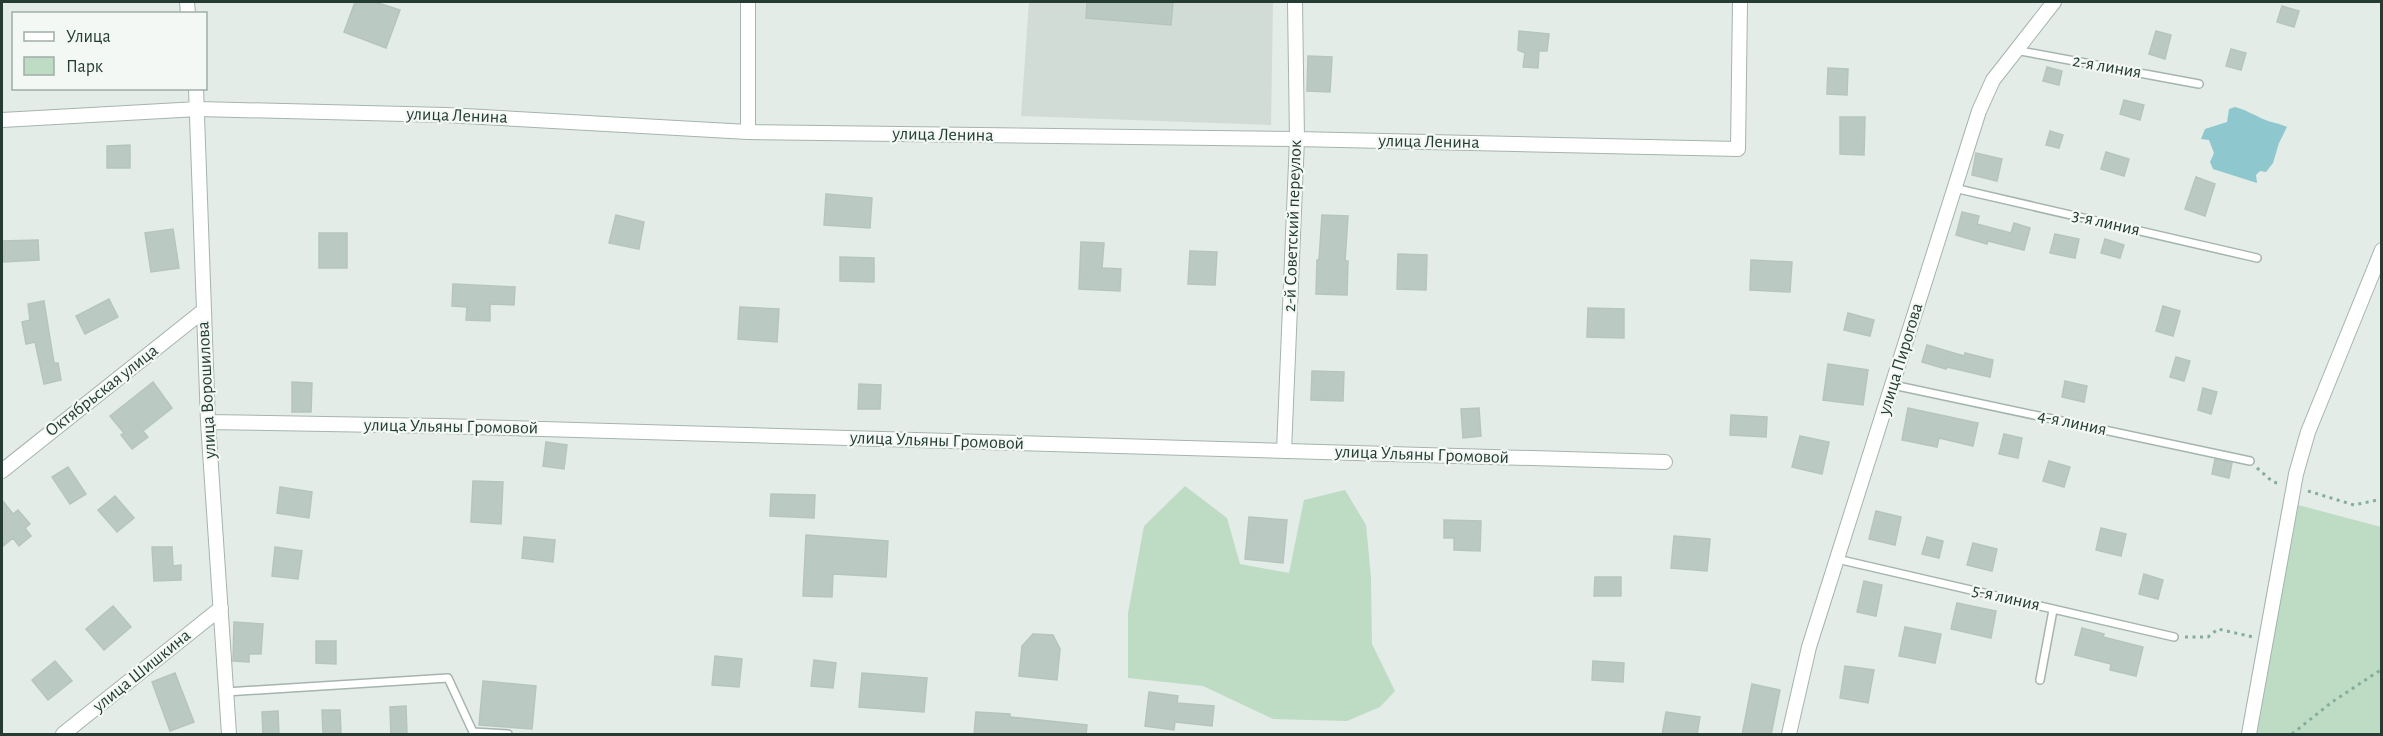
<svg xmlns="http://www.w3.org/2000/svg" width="2383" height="736" font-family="'Alegreya Sans',sans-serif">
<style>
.built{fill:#d1dcd6}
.green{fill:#bddcc3}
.water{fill:#8ec7cd}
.building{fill:#bbc9c3;stroke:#b5c5be;stroke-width:1.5}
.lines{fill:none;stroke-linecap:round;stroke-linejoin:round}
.service-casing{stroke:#a6b4ae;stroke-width:10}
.minor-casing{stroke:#a6b4ae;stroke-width:16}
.path{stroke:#85ad9e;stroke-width:3;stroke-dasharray:3 4.5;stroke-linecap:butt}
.service{stroke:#fff;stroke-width:7}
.minor{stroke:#fff;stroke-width:14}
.labels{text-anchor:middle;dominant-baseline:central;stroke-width:4.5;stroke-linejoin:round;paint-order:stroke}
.street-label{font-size:18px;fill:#243c34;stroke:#f3f8f5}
</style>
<rect width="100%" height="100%" fill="#e3ece7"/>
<path class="built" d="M 1029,2 L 1273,2 L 1271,125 L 1021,116 Z"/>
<path class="green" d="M 1185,486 L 1227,518 L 1240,564 L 1289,573 L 1304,500 L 1345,490 L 1366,525 L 1371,577 L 1372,644 L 1395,691 L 1380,707 L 1347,721 L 1273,719 L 1203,686 L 1128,678 L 1128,613 L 1144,526 Z
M 2283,501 L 2381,527 L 2381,734 L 2241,734 Z"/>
<path class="water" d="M 2235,107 C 2246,110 2254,115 2263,119 C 2272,123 2279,123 2287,127 L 2279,143 L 2273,163 L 2266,172 L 2260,171 L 2256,175 L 2257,183 L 2213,169 L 2210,162 L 2214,153 L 2209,140 L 2201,139 L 2205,129 L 2227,122 L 2229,109 Z"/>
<path class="building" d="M 355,2 L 375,2 L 400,10 L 386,48 L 344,32 Z
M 1087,2 L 1173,2 L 1171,25 L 1086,18 Z
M 2282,6 L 2299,11 L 2294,27 L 2277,22 Z
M 1519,31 L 1549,34 L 1547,51 L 1539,51 L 1538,68 L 1523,67 L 1525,53 L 1518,50 Z
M 2156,31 L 2171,35 L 2165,59 L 2149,54 Z
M 2231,49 L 2246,53 L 2241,70 L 2226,66 Z
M 1308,56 L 1332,57 L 1330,92 L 1307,91 Z
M 2047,67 L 2062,71 L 2059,85 L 2043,81 Z
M 1828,68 L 1848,69 L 1847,95 L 1827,94 Z
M 2124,100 L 2144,105 L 2140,120 L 2120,114 Z
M 1840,117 L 1865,117 L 1864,155 L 1840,154 Z
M 2050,131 L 2063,135 L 2059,148 L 2046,145 Z
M 130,145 L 130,168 L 107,168 L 107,146 Z
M 2106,152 L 2129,159 L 2124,176 L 2101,169 Z
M 1976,153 L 2002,159 L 1997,181 L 1972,175 Z
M 2196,177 L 2215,184 L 2205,216 L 2185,209 Z
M 826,194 L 872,198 L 870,228 L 824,225 Z
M 1962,212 L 1979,216 L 1977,224 L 2011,233 L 2014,223 L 2030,228 L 2024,250 L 1988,241 L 1987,244 L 1956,235 Z
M 616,215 L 644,222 L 639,249 L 609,243 Z
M 1322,215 L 1348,216 L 1345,261 L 1348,261 L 1347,295 L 1316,294 L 1317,260 L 1319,260 Z
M 173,229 L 179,268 L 151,272 L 145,233 Z
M 319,233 L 347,233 L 347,268 L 319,268 Z
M 2055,234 L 2079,239 L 2075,258 L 2050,253 Z
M 2105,239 L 2124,245 L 2120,258 L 2101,253 Z
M 38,240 L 39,260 L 3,262 L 2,241 Z
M 1081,242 L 1104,243 L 1102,268 L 1121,269 L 1120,291 L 1079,289 Z
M 1190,251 L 1217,252 L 1215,285 L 1188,284 Z
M 1398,254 L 1427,255 L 1426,290 L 1397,289 Z
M 840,257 L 874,258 L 874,282 L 840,281 Z
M 1751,260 L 1792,262 L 1790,292 L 1750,290 Z
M 453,284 L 515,287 L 514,305 L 490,304 L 490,321 L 466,320 L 467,307 L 452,306 Z
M 109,299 L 118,317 L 85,334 L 76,316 Z
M 44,301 L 54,363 L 58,363 L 61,380 L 44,384 L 35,342 L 26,344 L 22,322 L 30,320 L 28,304 Z
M 2163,306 L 2180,311 L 2173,336 L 2156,331 Z
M 740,307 L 779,309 L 777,342 L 738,339 Z
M 1588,308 L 1624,309 L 1624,338 L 1587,337 Z
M 1848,313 L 1874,320 L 1870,336 L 1844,330 Z
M 1927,345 L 1964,356 L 1965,353 L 1993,360 L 1990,377 L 1947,367 L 1946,369 L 1922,362 Z
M 2176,357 L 2190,361 L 2184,381 L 2170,377 Z
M 1828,364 L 1868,370 L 1863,405 L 1823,400 Z
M 1312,371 L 1344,372 L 1343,401 L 1311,400 Z
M 2065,381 L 2087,386 L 2084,402 L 2062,397 Z
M 153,382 L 172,408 L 143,431 L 148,437 L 132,449 L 121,435 L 124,433 L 110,416 Z
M 292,382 L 312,383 L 311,412 L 292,412 Z
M 859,384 L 881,385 L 880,409 L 858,409 Z
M 2203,388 L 2217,392 L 2211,414 L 2198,410 Z
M 1479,408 L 1481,436 L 1463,438 L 1461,409 Z
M 1908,408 L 1978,423 L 1973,446 L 1939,438 L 1937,447 L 1902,440 Z
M 1731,415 L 1767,417 L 1766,437 L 1730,435 Z
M 2004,434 L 2022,438 L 2018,458 L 1999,454 Z
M 1800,436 L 1829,442 L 1822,474 L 1792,467 Z
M 546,442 L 567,445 L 564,469 L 543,466 Z
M 2215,459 L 2232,463 L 2229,478 L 2212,474 Z
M 2049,461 L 2070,467 L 2064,487 L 2043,481 Z
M 68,467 L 86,494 L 70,504 L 52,477 Z
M 473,481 L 503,482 L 501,524 L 471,522 Z
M 280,487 L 312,492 L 309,518 L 277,513 Z
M 771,494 L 815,495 L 814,518 L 770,516 Z
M 115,496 L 134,518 L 117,532 L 98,510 Z
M 2,500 L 13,514 L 18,510 L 30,524 L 25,528 L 31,536 L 19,546 L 13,538 L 2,547 Z
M 1876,511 L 1901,517 L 1895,545 L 1869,539 Z
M 1249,517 L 1287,520 L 1283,563 L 1245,559 Z
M 1444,520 L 1481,521 L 1480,551 L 1454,550 L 1454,538 L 1444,538 Z
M 2101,528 L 2126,534 L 2121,556 L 2096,550 Z
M 806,535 L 888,541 L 886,577 L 833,574 L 832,597 L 803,596 Z
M 1674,536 L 1710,539 L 1707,571 L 1671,568 Z
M 524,537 L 555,540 L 553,562 L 522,558 Z
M 1927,537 L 1943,541 L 1939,558 L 1922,554 Z
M 1973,543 L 1997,549 L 1992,571 L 1967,565 Z
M 152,547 L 172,547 L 173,566 L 181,565 L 181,580 L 154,581 Z
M 275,547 L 302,551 L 298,579 L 272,576 Z
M 2144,574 L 2163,580 L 2158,599 L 2139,594 Z
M 1595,577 L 1621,577 L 1621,596 L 1594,596 Z
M 1864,581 L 1882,585 L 1876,616 L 1857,612 Z
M 1957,603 L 1996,611 L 1991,638 L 1951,629 Z
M 113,606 L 131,627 L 104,650 L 86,629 Z
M 234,622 L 263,624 L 261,654 L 249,654 L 249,662 L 233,661 Z
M 1905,627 L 1941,634 L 1935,663 L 1899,656 Z
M 2082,628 L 2104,634 L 2103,637 L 2143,647 L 2136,676 L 2110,670 L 2111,664 L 2075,655 Z
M 1033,634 L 1053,635 L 1060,649 L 1057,680 L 1019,676 L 1022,646 Z
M 316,641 L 336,641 L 336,664 L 316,663 Z
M 715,656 L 742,659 L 739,687 L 712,685 Z
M 814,660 L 836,663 L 833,688 L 811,686 Z
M 55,661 L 72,681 L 48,700 L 32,680 Z
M 1593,661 L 1624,663 L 1623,682 L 1592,680 Z
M 1845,666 L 1874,670 L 1868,703 L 1840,698 Z
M 175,673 L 194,722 L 170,731 L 152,682 Z
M 862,673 L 927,678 L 924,712 L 859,707 Z
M 483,681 L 536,686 L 532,729 L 479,725 Z
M 1752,684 L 1780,690 L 1771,735 L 1742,735 Z
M 1149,692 L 1178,696 L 1177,703 L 1214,706 L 1212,726 L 1175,722 L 1174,730 L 1145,726 Z
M 406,706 L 407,735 L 391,735 L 390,707 Z
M 322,710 L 340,710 L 341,733 L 323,734 Z
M 278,711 L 279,735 L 263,735 L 262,712 Z
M 976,712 L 1010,714 L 1010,717 L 1087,725 L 1086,735 L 974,735 Z
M 1666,712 L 1700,717 L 1697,735 L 1662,735 Z"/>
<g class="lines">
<g class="service-casing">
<path id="service" d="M 2015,50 L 2199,84
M 1954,188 L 2257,258
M 1893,385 L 2250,461
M 1837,559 L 2174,637
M 2040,680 L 2053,610
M 226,692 L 448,678 L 473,732 L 508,734"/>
</g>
<g class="minor-casing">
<path id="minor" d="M 187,2 L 188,14
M 196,88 L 208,422 L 229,734
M 2,120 L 198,109 L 446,115 L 748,132 L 1297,139 L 1738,149 L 1740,2
M 748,132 L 748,2
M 208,422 L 440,426 L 1665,462
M 1284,451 L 1297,139 L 1295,2
M 2,471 L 203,311
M 63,734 L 221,608
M 1789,734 L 1809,647 L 1979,111 L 1993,80 L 2054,2
M 2249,734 L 2296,474 L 2308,432 L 2382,250"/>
</g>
<path class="path" d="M 2257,468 L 2273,482 L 2281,484
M 2308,491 L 2354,505 L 2382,499
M 2185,637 L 2208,637 L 2218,629 L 2253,637
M 2292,734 L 2332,702 L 2382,669"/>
<use href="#service" class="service"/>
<use href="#minor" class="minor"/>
</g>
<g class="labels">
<g class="street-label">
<text transform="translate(2107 67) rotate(10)">2-я линия</text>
<text transform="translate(457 116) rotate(2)">улица Ленина</text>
<text transform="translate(943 135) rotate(1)">улица Ленина</text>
<text transform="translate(1429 142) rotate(1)">улица Ленина</text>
<text transform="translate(2106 223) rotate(13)">3-я линия</text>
<text transform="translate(1293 226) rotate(-88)">2-й Советский переулок</text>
<text transform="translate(1901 359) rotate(-73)">улица Пирогова</text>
<text transform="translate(207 390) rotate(-93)">улица Ворошилова</text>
<text transform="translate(102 391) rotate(-38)">Октябрьская улица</text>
<text transform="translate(2072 423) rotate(12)">4-я линия</text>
<text transform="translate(451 427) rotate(1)">улица Ульяны Громовой</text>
<text transform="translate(937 441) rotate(2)">улица Ульяны Громовой</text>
<text transform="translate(1422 455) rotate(2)">улица Ульяны Громовой</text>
<text transform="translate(2006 598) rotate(13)">5-я линия</text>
<text transform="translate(142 671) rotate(-39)">улица Шишкина</text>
</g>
</g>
<rect width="2383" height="736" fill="none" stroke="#243c34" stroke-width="6"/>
<rect x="12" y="12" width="195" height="78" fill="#f3f8f5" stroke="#a0ada8" stroke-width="1.5"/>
<rect x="24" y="32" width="30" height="9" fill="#ffffff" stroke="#a0ada8" stroke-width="1.5"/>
<text x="66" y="42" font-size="18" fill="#243c34">Улица</text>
<rect x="24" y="57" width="30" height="18" fill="#bddcc3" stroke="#a0ada8" stroke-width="1.5"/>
<text x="66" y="72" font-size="18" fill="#243c34">Парк</text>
</svg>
